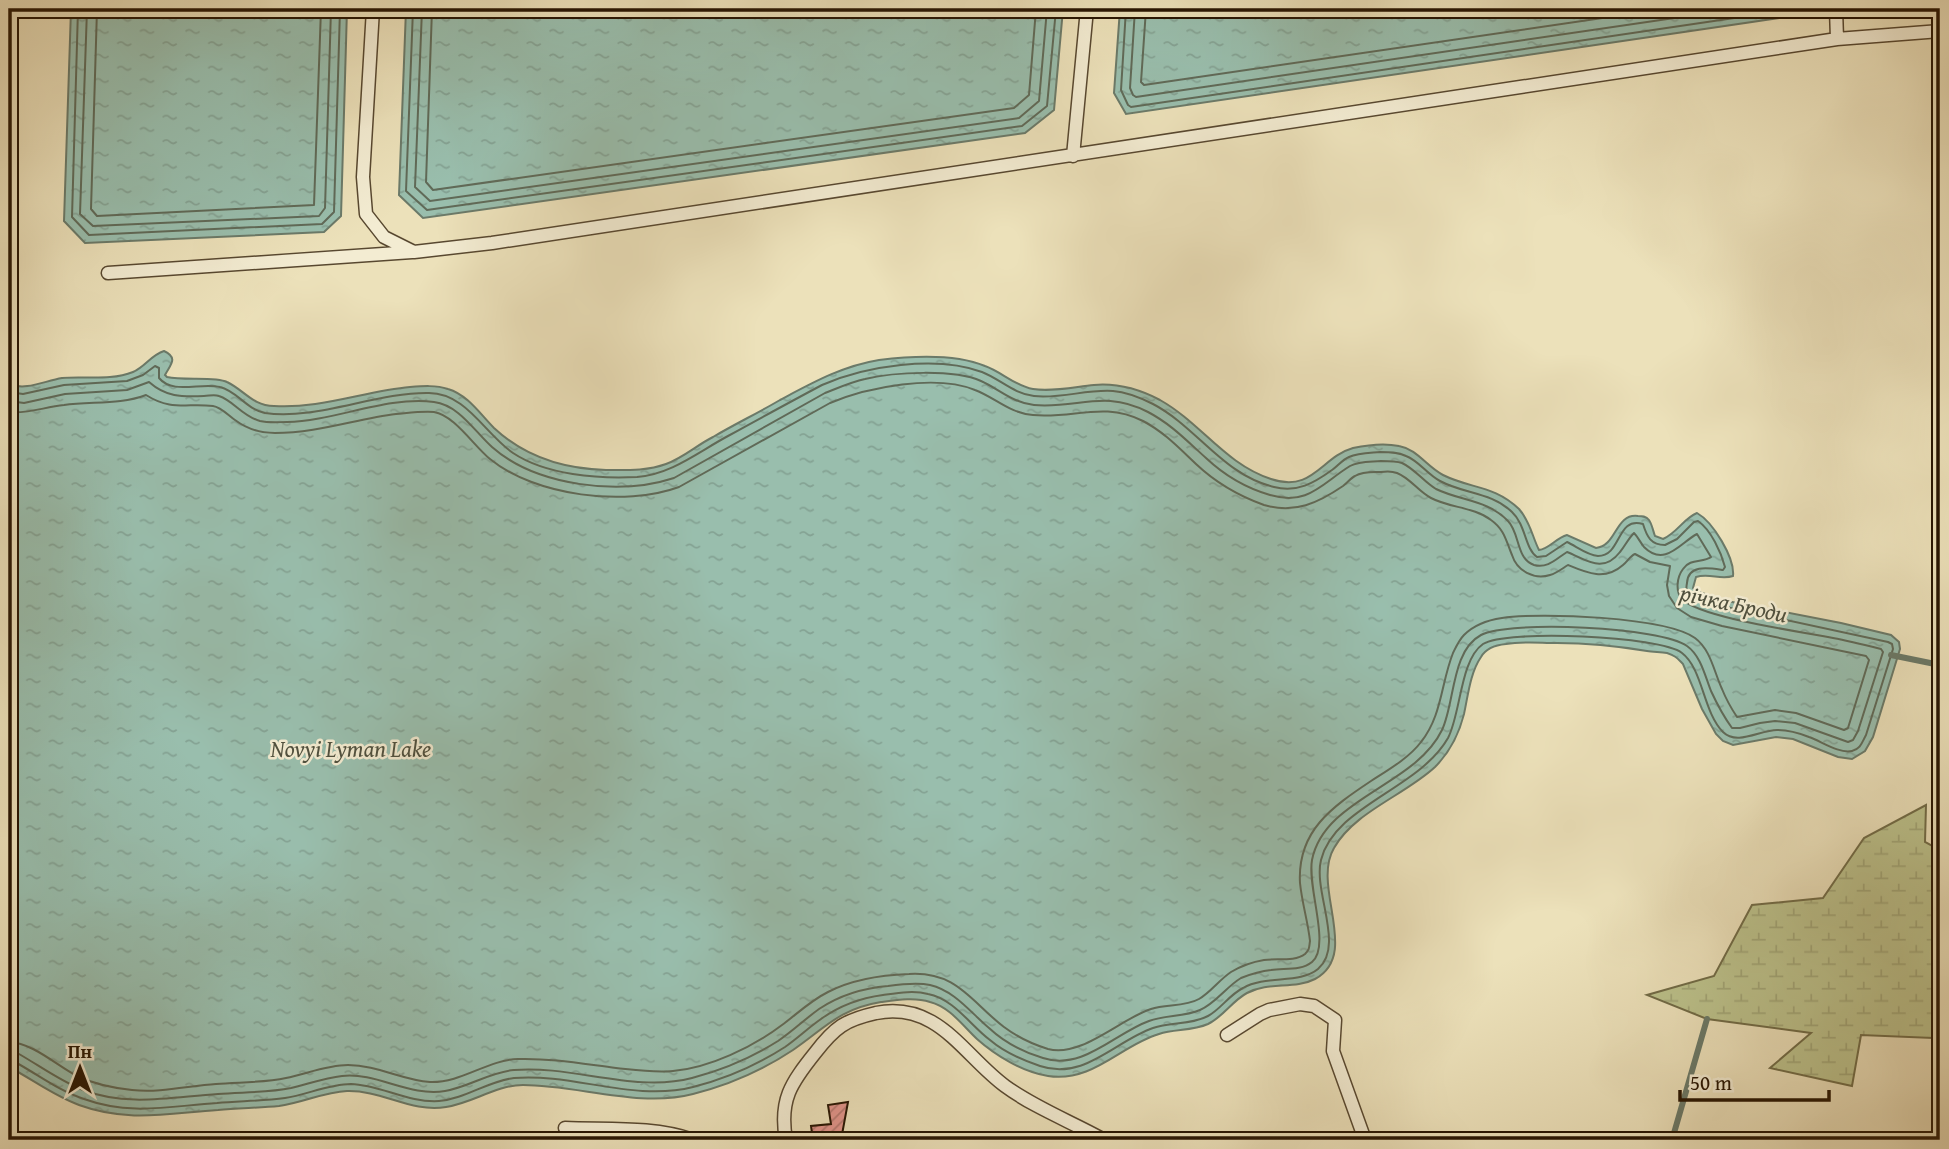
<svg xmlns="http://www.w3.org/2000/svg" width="1949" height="1149" font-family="'Gentium Book Plus',serif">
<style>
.wetland{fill:url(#wetland-marsh);stroke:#726c47;stroke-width:2}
.water{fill:url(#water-ripples);stroke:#6b7a69;stroke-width:2}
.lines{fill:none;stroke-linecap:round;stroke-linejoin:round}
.shore{stroke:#606a58;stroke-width:2}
.stream{stroke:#6b7a69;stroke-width:6}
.building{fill:url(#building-hatch);stroke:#271502;stroke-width:2}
.lane-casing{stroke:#584830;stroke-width:15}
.lane{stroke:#f3ecd2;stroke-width:12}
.labels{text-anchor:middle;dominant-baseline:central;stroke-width:5;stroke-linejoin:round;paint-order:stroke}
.water-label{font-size:23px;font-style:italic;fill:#4f503e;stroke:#f3ecd2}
</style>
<defs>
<pattern id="wetland-marsh" width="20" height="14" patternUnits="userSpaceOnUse" patternTransform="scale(1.75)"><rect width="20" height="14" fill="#bcc28c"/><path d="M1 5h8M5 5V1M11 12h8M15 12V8" fill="none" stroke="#a2a677"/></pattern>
<pattern id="water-ripples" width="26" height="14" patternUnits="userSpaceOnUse" patternTransform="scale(1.75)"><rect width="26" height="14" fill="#99bead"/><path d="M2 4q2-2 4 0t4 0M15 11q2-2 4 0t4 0" fill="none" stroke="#84a293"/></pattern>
<pattern id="building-hatch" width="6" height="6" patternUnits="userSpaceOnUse" patternTransform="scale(1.75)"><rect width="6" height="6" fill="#e1948b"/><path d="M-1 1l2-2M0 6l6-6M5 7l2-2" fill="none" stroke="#b6786f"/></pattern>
</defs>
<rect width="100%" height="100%" fill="#ece1ba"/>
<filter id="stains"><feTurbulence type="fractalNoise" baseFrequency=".00286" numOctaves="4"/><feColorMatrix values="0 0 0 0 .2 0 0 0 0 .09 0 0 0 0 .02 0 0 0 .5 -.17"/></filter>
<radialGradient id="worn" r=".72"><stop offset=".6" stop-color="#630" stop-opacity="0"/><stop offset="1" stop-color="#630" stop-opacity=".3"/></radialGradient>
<path class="wetland" d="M 1926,805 L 1925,842 L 1940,850 L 1940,1026 L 1933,1038 L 1861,1035 L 1852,1086 L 1770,1068 L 1811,1033 L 1707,1019 L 1647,995 L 1714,976 L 1752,905 L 1823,898 L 1864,838 Z"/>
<path class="water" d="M 71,9 L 347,9 L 341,216 L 324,232 L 85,243 L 64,221 Z
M 406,9 L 1063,9 L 1054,110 L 1025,133 L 423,218 L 399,195 Z
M 1120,9 L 1790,9 L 1779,18 L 1126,114 L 1114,93 Z
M 164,351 C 179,358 170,365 165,375 L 167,377 C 184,381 215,376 227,382 C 244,390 253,406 274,406 C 320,409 365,391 410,387 C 423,386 436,385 448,389 C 468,395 480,414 494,428 C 525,457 564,469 606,470 C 626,470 647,471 666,464 C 683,458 697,445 713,437 C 735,424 758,413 780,400 C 812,383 842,366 879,360 C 911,356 954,353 985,366 C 1002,372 1015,386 1033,389 C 1053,392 1074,387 1094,385 C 1117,383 1139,389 1160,400 C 1201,423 1225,464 1271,479 C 1313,493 1321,457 1353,448 C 1367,445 1385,443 1399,446 C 1417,449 1427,467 1443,475 C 1471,489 1494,485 1519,509 C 1530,521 1532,536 1539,550 C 1549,549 1556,538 1567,535 L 1596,548 C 1617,546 1615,513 1638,516 C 1642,516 1646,516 1649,520 C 1652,524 1653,531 1655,536 L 1663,539 C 1677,533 1684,518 1697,513 C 1713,522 1735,558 1733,576 C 1721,580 1709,573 1696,577 L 1693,588 L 1702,593 L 1727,601 L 1841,623 L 1891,635 L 1899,642 L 1900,649 L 1873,737 L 1865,751 L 1852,759 L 1838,757 L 1793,739 L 1776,737 L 1733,745 L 1723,741 L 1716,734 L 1702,709 L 1683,664 C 1677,658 1676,656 1667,653 C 1660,652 1653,652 1647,651 C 1617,646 1587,643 1557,643 C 1540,643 1523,641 1506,644 C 1496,645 1486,648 1481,657 C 1470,673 1468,696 1464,714 C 1459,734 1449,753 1435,767 C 1405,795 1354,812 1334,848 C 1311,887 1361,954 1315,979 C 1294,990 1269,981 1247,993 C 1232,1001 1223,1017 1208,1024 C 1192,1031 1175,1029 1159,1034 C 1121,1045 1093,1083 1048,1076 C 1023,1072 996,1056 977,1039 C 963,1026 950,1007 930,1002 C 915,997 896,1000 881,1002 C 839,1009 825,1028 793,1050 C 763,1070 729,1085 693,1094 C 639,1108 578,1085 523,1085 C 496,1085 473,1103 446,1107 C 411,1113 382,1090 347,1091 C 324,1092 302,1103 279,1106 C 259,1108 238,1108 218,1110 C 169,1113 128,1123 79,1105 C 54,1096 32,1079 9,1067 L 9,384 C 26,391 44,381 62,378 C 85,376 111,381 133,372 C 145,367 151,355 164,351 Z"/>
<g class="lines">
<path class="shore" d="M 78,9 L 72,217 L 89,235 L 322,224 L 334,212 L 340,9
M 87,9 L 80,214 L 93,226 L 319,216 L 325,208 L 331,9
M 97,9 L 91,209 L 97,216 L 314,205 L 321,9
M 413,9 L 406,191 L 427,210 L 1022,126 L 1047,106 L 1056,9
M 422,9 L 415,187 L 430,201 L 1019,118 L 1039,101 L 1047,9
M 432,9 L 426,182 L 433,190 L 1014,108 L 1029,95 L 1036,9
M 1126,9 L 1121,90 L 1128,105 L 1131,107 L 1775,12 L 1779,9
M 1135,9 L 1130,88 L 1133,95 L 1136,97 L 1736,9
M 1146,9 L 1141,82 L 1144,85 L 1664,9
M 9,392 L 23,394 L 64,385 L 127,381 L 143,375 L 155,366 L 159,368 L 159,378 C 173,395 201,382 220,387 C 237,391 246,409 265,413 C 314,421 377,392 429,393 C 466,393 485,434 513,453 C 546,475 598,479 637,477 C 672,474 698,452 728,436 C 759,419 790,402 822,385 C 865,366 936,355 982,372 C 1000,379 1014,394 1034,396 C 1061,399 1087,389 1113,391 C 1127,392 1141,398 1153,404 C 1197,427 1223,475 1274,487 C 1297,493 1314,483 1332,470 C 1338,466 1342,460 1349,457 C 1358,453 1370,453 1380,452 C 1389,452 1398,452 1406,456 C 1419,461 1427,474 1440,481 C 1464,494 1491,492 1512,512 C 1526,525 1525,549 1537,557 L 1546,556 L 1567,542 C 1576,546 1587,555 1598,556 C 1622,556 1616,516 1643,524 C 1647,537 1651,545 1665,545 L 1677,539 L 1694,522 L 1698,521 C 1711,530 1721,552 1725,567 L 1723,570 C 1709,568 1688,564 1687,583 C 1686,588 1686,590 1689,594 C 1698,602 1714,604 1726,607 L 1888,642 L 1892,644 L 1893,649 L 1866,735 C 1862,742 1861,749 1852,751 C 1839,754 1821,741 1809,737 C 1799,733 1788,730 1777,730 C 1760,730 1737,746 1723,732 C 1703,712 1703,669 1682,653 C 1660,636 1506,629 1483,644 C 1460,660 1461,713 1448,738 C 1419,789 1334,806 1321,860 C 1313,892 1345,946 1318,969 C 1300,984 1266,975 1243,988 C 1229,995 1221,1009 1208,1016 C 1191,1025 1171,1022 1153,1028 C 1115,1041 1084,1081 1040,1066 C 1022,1060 1004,1052 990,1040 C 970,1025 954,999 928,994 C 914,990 897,993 883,995 C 861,998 839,1006 821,1019 C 808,1028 798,1038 785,1047 C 757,1065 725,1079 693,1087 C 634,1102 573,1073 514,1078 C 488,1081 465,1099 439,1101 C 408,1103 381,1085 351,1084 C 329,1084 306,1095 285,1098 C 262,1101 240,1101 217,1103 C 170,1106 131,1116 84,1099 C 59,1091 37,1074 15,1062 L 9,1061
M 9,401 L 24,403 L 65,394 L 127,390 L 149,382 C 166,397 181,397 204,396 C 209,396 214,394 219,396 C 234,401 242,416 260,421 C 269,423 278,422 287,422 C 335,421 386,396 434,402 C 459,405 475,432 492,447 C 536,486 619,496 674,478 L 825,393 C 838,388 851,382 865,379 C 894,372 954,369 981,381 C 999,389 1013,403 1034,405 C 1078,409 1104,389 1148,412 C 1171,424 1187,441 1206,458 C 1224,475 1246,488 1270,495 C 1308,506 1321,484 1350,466 C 1359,461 1371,462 1381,461 C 1388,461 1396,461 1402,463 C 1415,469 1424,482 1436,489 C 1461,501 1488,500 1508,521 C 1520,533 1516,559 1534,565 C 1548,569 1557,558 1567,552 C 1587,560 1603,574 1620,552 C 1625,546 1628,539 1634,533 C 1638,537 1640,542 1644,547 C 1665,568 1681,542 1697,534 L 1711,557 C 1703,563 1690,558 1683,569 C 1677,577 1675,591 1682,599 C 1700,618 1804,632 1833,638 C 1849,641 1865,645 1881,649 L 1883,652 L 1858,731 L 1853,740 L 1848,742 L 1795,723 L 1775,721 L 1760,723 L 1740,728 L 1732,728 C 1724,717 1717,704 1711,691 C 1705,676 1701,656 1687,646 C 1662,627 1509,620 1481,635 C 1451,651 1455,703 1442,730 C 1415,786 1324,798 1312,860 C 1307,888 1331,946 1312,962 C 1301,971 1285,968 1271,970 C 1261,971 1251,974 1241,978 C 1226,987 1216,1003 1200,1010 C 1184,1017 1165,1015 1149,1021 C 1115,1033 1083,1071 1043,1058 C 1023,1052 1004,1042 989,1028 C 970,1012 955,991 930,985 C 917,982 902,984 888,986 C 864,988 840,995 819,1009 C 805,1019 793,1031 778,1041 C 751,1058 722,1070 692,1078 C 635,1093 572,1065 514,1070 C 490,1072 469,1087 445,1091 C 409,1097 377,1072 342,1076 C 325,1078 308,1084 291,1088 C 267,1093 242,1092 218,1094 C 171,1097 128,1107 83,1090 C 60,1081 40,1066 19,1054 L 9,1052
M 9,412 C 29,414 44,407 64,405 C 91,401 120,405 146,395 C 171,411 187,403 213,406 C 221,407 229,416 235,420 C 247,429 261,433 275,433 C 317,433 356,419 396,414 C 408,413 422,411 434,412 C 454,415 474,446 490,459 C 535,496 625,507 679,487 L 830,403 C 868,387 936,374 975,390 C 996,398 1009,413 1033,415 C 1074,419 1103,401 1143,421 C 1164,432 1179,448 1196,464 C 1215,482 1239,496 1264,505 C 1295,514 1318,503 1343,486 C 1347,483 1351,478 1355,476 C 1363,471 1373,472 1381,472 C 1387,471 1392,471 1397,473 C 1410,478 1419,492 1431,498 C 1450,508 1474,507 1491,520 C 1505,530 1506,541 1512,555 C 1517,571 1534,580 1550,575 C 1557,573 1563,568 1568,565 C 1587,573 1605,581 1623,565 C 1628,561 1630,556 1635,554 L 1650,562 L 1670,566 L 1667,585 L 1669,596 L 1677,608 L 1691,617 L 1722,626 L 1866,656 L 1869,660 L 1848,728 L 1844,730 L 1796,713 L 1775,710 L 1737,717 C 1731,708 1726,699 1722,689 C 1714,672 1711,650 1695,638 C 1666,617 1539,612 1502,618 C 1488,620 1474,625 1464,635 C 1459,640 1456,647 1453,653 C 1441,683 1442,716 1421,742 C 1409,758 1388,770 1371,781 C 1332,807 1297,831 1300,883 C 1302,903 1308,922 1310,941 C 1309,947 1310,949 1305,954 C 1295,962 1276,958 1264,960 C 1252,962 1241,966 1231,972 C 1219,980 1211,992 1199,999 C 1185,1007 1166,1004 1151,1009 C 1120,1019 1081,1058 1048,1049 C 1032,1044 1016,1036 1004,1027 C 971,1002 957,971 909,974 C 881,975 853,979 828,992 C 810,1001 797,1014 782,1025 C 753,1047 709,1068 673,1071 C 654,1073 635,1070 616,1068 C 584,1064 551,1058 518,1059 C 487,1060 462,1083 430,1082 C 402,1080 377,1065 348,1065 C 327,1065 306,1074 286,1078 C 263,1083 239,1082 216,1084 C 188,1086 160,1093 132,1090 C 113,1088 94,1084 77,1076 C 56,1065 33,1043 9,1042"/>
<path class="stream" d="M 1891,655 L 1940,665
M 1672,1140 L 1707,1019"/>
</g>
<path class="building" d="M 848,1102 L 841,1140 L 813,1140 L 811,1126 L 831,1124 L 828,1105 Z"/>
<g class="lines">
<g class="lane-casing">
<path id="lane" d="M 373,9 L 363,177 L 366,214 L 384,237 L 414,252 L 492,243 L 1837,39 L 1940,31
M 1836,9 L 1837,39
M 1073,156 L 1087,9
M 108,273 L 412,252
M 1227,1035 L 1260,1014 L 1269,1010 L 1300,1004 L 1314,1006 L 1335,1020 L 1333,1051 L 1365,1140
M 565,1128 C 606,1130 653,1126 693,1140
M 786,1140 C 779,1100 791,1083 815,1053 C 835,1027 845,1020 876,1013 C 938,1001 963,1055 1005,1086 C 1035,1108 1072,1122 1104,1140"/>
</g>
<use href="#lane" class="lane"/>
</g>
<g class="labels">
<g class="water-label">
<text transform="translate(1734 603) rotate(12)">річка Броди</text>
<text x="351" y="748">Novyi Lyman Lake</text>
</g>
</g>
<rect width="1949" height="1149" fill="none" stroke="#ece1ba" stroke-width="35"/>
<rect x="10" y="10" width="1928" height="1128" fill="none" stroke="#271502" stroke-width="3.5"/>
<rect x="18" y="18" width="1914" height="1114" fill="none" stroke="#271502" stroke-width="2"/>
<g transform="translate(80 1068)" stroke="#f3ecd2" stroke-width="5" paint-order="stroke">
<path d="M0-5L12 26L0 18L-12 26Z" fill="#271502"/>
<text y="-10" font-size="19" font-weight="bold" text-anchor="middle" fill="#271502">Пн</text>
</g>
<path d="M1680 1090v10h149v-10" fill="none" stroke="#271502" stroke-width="3.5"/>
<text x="1690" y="1090" font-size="21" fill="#271502" stroke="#f3ecd2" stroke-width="5" paint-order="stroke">50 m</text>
<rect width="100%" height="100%" filter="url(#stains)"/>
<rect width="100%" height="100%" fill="url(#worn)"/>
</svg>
